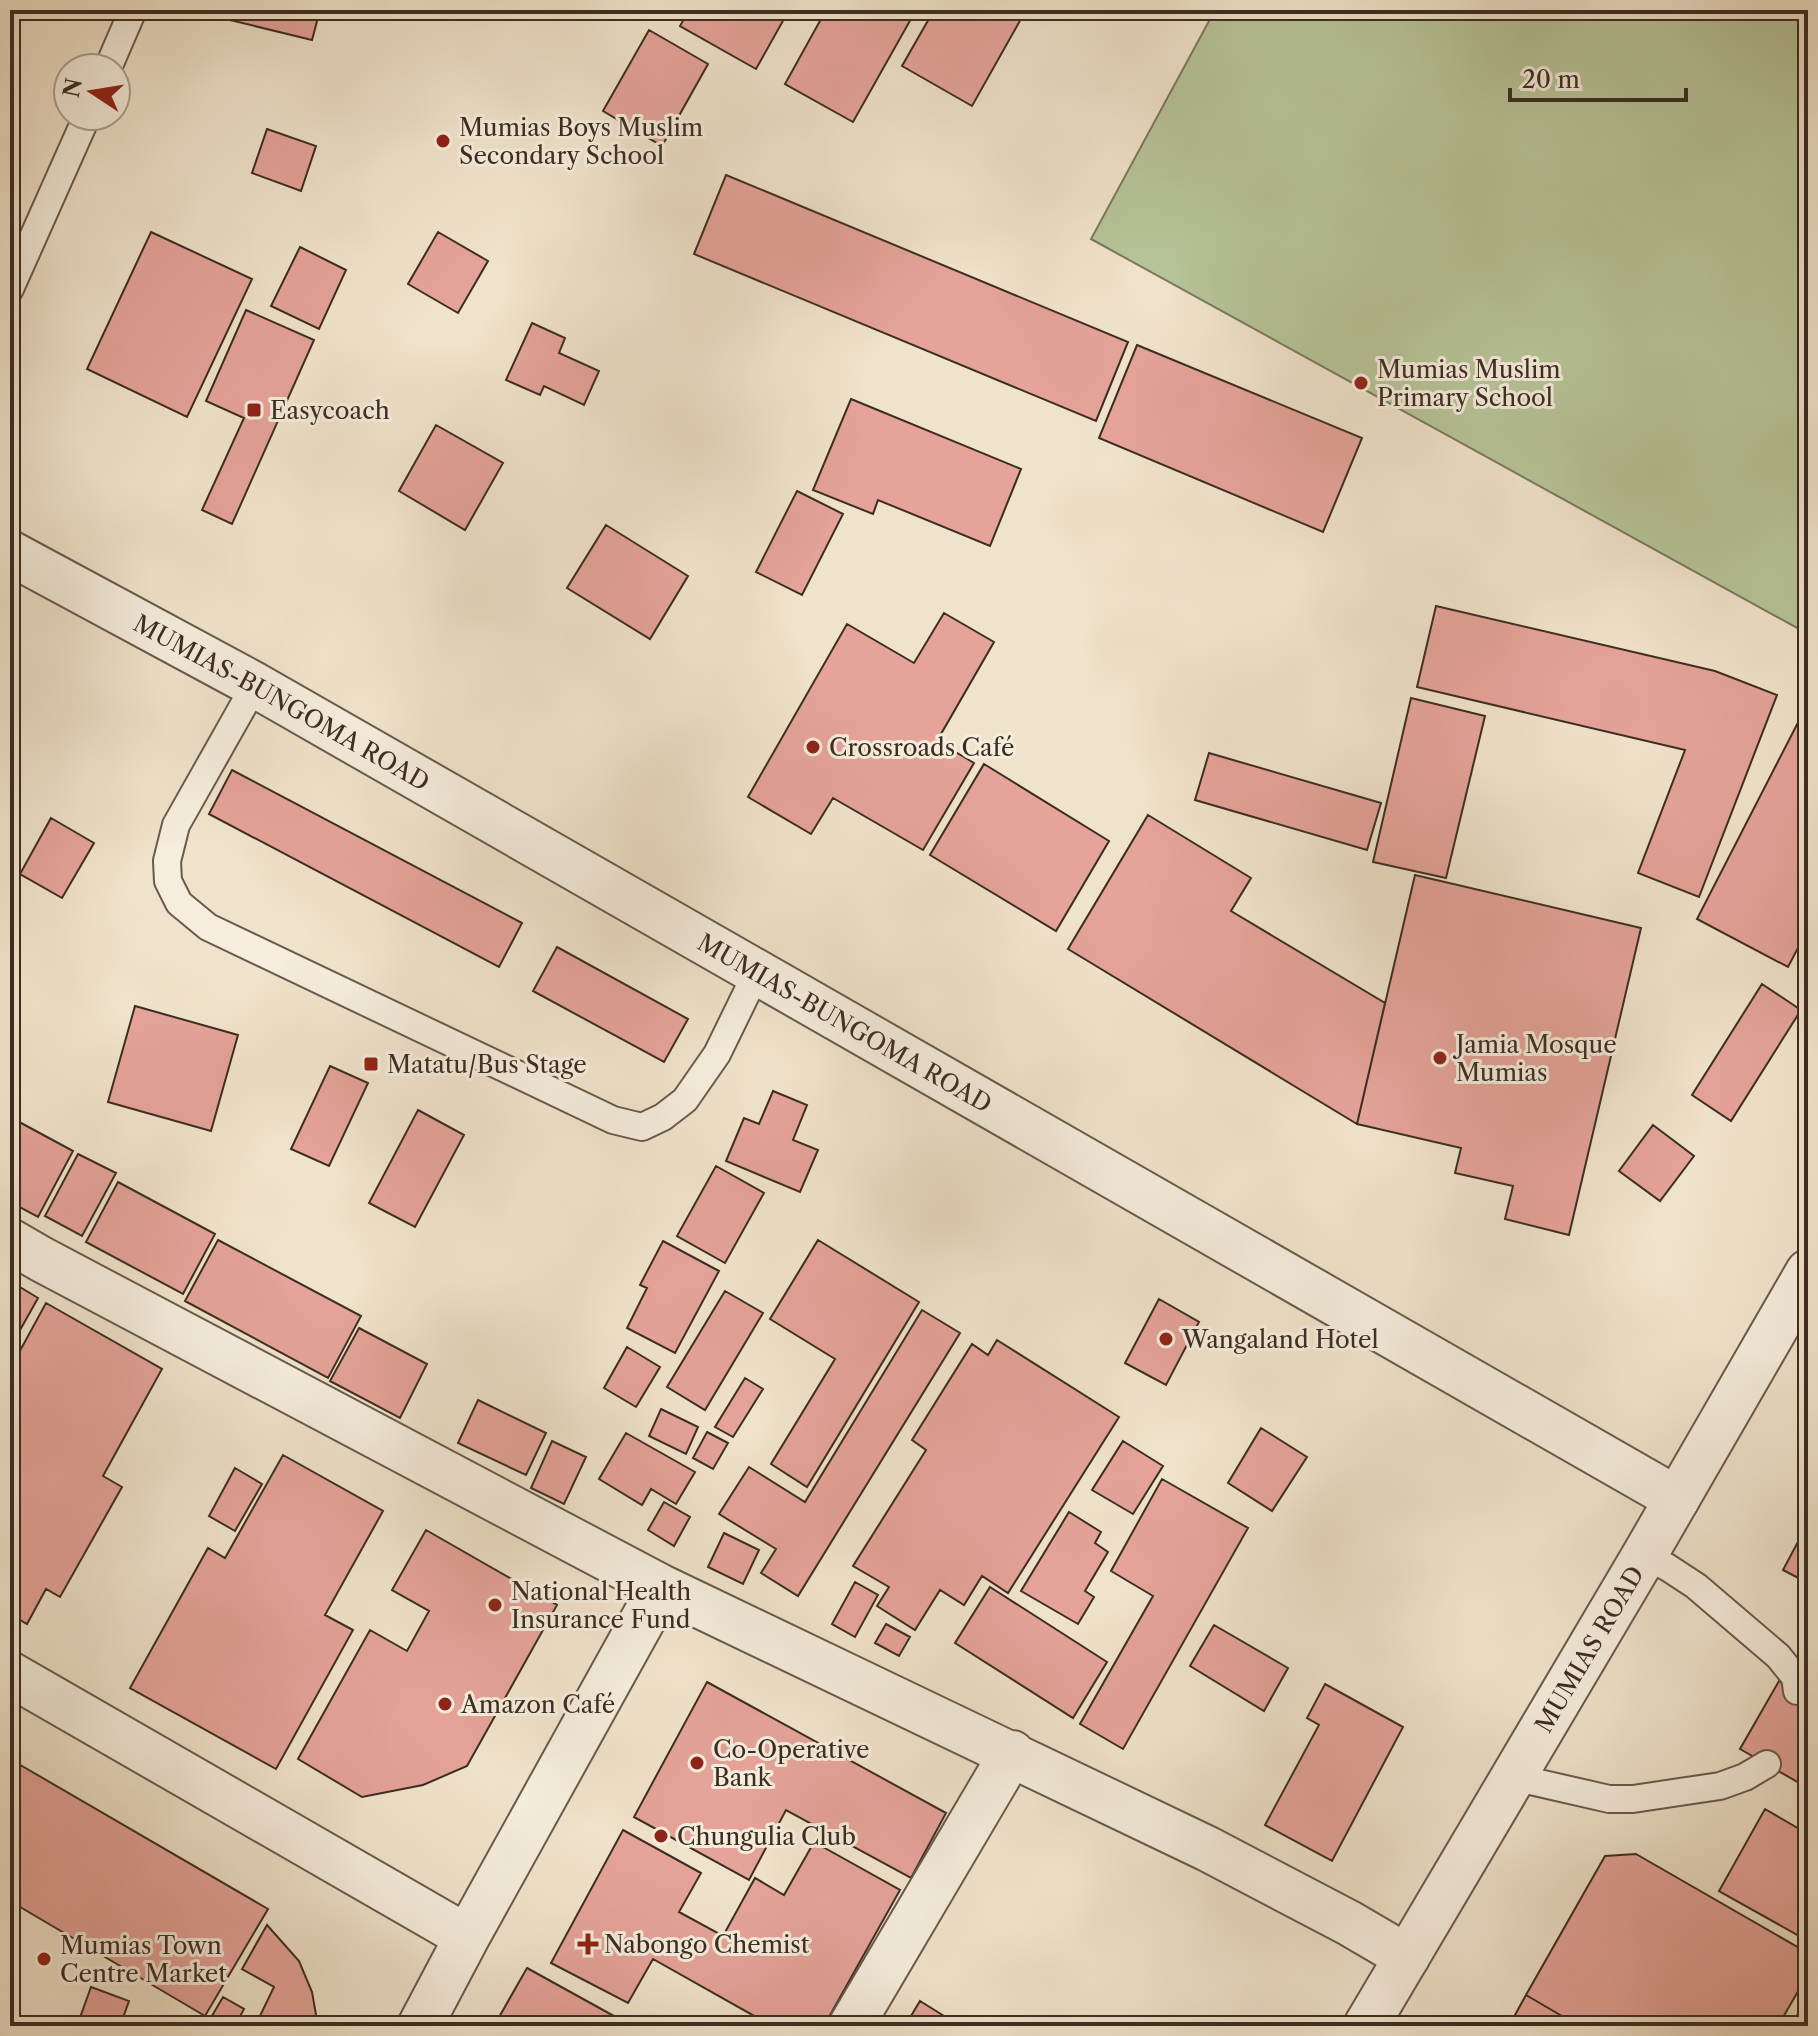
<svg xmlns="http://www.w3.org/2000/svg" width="1818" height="2036" font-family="'Libre Caslon Text',serif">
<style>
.green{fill:#b7c499;stroke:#7a785e;stroke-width:2}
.building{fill:#e5a399;stroke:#3c2d22;stroke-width:2}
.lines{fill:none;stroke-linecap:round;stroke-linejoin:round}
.service-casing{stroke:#695a4c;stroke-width:30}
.minor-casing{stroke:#695a4c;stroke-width:48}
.tertiary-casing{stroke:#695a4c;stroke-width:48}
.service{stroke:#f5eddd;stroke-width:26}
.minor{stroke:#f5eddd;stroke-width:44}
.tertiary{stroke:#f5eddd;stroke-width:44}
.poi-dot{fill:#8f2418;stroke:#f5eddd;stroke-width:3}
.labels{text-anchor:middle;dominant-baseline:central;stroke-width:6;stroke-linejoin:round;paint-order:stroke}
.poi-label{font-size:24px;fill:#3c2d22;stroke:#f5eddd;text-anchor:start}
.street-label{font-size:24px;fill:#3c2d22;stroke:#f5eddd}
</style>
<rect width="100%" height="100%" fill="#f0e3cb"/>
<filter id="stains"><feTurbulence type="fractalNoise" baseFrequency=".0025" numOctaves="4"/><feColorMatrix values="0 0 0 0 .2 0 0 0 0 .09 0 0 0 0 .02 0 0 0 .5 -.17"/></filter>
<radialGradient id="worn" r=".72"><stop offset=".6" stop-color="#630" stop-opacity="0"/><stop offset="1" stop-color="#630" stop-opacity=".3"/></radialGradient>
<path class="green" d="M 1215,10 L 1808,10 L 1808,634 L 1091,239 Z"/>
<path class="building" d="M 233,10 L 320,10 L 312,40 L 230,20 Z
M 689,10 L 789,10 L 756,69 L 680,26 Z
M 826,10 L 916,10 L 853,122 L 785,84 Z
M 934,10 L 1026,10 L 972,106 L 902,66 Z
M 649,30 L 708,64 L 662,146 L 603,111 Z
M 267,129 L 316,146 L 301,191 L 252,173 Z
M 726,175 L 1128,342 L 1096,421 L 694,254 Z
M 151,232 L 252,279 L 187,417 L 87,369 Z
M 438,232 L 488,261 L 458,313 L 408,284 Z
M 300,247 L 346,270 L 319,329 L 271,306 Z
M 246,310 L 314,340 L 232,524 L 202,510 L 244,418 L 206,401 Z
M 532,323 L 565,338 L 559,353 L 599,371 L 584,405 L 544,386 L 540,395 L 506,380 Z
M 1137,345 L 1362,438 L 1323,532 L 1099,438 Z
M 851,399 L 1021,469 L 990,546 L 878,500 L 873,514 L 813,490 Z
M 436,425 L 503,463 L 465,530 L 399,491 Z
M 797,491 L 843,514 L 802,595 L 756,572 Z
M 606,525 L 688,576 L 650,639 L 567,588 Z
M 1436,606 L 1715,671 L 1777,695 L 1699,897 L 1638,873 L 1685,750 L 1417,687 Z
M 944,613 L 994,642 L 937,741 L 974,763 L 923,850 L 833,798 L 811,834 L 748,797 L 847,624 L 914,663 Z
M 1411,698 L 1485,716 L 1446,878 L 1373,862 Z
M 1808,703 L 1808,929 L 1788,967 L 1697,919 Z
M 1209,753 L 1381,803 L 1367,850 L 1195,800 Z
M 984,764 L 1109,841 L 1056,931 L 930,855 Z
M 232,770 L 522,923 L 499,967 L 209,814 Z
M 1148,815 L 1251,878 L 1231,911 L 1385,1003 L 1357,1124 L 1068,949 Z
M 51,818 L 94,843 L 62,898 L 20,874 Z
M 1415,875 L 1641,928 L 1569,1235 L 1505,1219 L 1513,1186 L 1455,1173 L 1461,1148 L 1357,1124 Z
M 557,947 L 688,1019 L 664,1062 L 533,991 Z
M 1762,984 L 1801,1010 L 1731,1121 L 1692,1095 Z
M 135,1006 L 238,1035 L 211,1131 L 108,1102 Z
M 330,1066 L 368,1083 L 329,1166 L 291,1149 Z
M 773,1091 L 807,1105 L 793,1140 L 818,1150 L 800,1192 L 726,1161 L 744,1118 L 759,1124 Z
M 418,1110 L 464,1135 L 415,1227 L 369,1203 Z
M 10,1117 L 73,1151 L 38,1217 L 10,1202 Z
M 1653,1125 L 1694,1156 L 1660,1201 L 1619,1171 Z
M 78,1154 L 116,1173 L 82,1236 L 45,1216 Z
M 716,1166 L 764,1193 L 725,1263 L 677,1236 Z
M 118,1182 L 215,1234 L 183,1294 L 86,1242 Z
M 218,1240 L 361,1316 L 328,1378 L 185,1301 Z
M 818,1240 L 919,1302 L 807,1487 L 771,1464 L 835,1359 L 770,1319 Z
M 663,1241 L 719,1271 L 675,1353 L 627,1328 L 647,1288 L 640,1285 Z
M 15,1284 L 38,1298 L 10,1348 L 10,1293 Z
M 725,1291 L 763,1313 L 705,1410 L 667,1387 Z
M 1159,1299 L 1199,1322 L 1166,1385 L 1125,1363 Z
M 46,1303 L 162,1369 L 103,1476 L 122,1487 L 60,1597 L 46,1589 L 27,1624 L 10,1614 L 10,1369 Z
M 922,1310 L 960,1333 L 798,1596 L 761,1573 L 776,1549 L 719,1514 L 749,1467 L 805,1502 Z
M 359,1328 L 427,1364 L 400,1418 L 330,1381 Z
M 997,1340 L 1119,1417 L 1008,1593 L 982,1576 L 964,1605 L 940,1590 L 915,1630 L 877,1606 L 889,1587 L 853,1566 L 926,1450 L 912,1440 L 972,1344 L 988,1355 Z
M 627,1347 L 660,1367 L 636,1407 L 604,1388 Z
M 745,1378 L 763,1389 L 733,1437 L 715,1427 Z
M 478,1400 L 546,1433 L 526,1475 L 458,1443 Z
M 661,1409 L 698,1427 L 686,1454 L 649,1436 Z
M 1261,1428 L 1307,1457 L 1272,1511 L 1228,1483 Z
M 707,1432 L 728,1443 L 713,1469 L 693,1458 Z
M 626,1433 L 695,1472 L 676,1504 L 651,1489 L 642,1505 L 599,1479 Z
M 552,1441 L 586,1457 L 564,1504 L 531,1488 Z
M 1123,1441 L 1163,1466 L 1133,1514 L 1092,1490 Z
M 283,1455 L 383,1511 L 325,1615 L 353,1630 L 276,1769 L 130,1688 L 208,1548 L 225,1558 Z
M 235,1468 L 262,1484 L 235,1531 L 209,1516 Z
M 1162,1479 L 1248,1528 L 1123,1749 L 1080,1724 L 1153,1596 L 1111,1571 Z
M 664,1502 L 690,1517 L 674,1546 L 648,1530 Z
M 1069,1512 L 1101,1532 L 1095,1543 L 1108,1552 L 1085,1591 L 1094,1597 L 1078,1624 L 1021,1591 Z
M 1808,1523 L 1808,1583 L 1783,1570 Z
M 426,1530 L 557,1605 L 467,1766 L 423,1785 L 362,1797 L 298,1759 L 370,1630 L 407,1651 L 429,1611 L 392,1590 Z
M 724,1533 L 759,1550 L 743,1584 L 708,1567 Z
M 855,1582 L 878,1595 L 855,1637 L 832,1624 Z
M 990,1587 L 1107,1662 L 1073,1718 L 955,1643 Z
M 886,1624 L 910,1637 L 899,1656 L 875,1643 Z
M 1214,1625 L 1288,1668 L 1264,1711 L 1190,1666 Z
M 1779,1681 L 1808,1697 L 1808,1788 L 1740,1749 Z
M 707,1682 L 946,1813 L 911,1878 L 786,1810 L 749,1880 L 634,1817 Z
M 1325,1684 L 1403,1727 L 1332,1861 L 1265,1825 L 1319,1725 L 1307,1718 Z
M 10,1759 L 268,1909 L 205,2016 L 10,1901 Z
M 1765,1809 L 1808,1834 L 1808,1941 L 1719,1891 Z
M 623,1830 L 701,1873 L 679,1912 L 723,1936 L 755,1878 L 784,1895 L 814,1842 L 900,1890 L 824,2026 L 772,2026 L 653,1959 L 628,2003 L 551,1963 Z
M 1636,1854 L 1808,1953 L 1808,1974 L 1778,2026 L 1579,2026 L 1526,1995 L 1605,1856 Z
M 267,1925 L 299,1961 L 312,1992 L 318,2026 L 264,2026 L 257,2022 L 274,1987 L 242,1969 Z
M 527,1968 L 632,2026 L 494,2026 Z
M 91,1987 L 129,2001 L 120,2026 L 77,2026 Z
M 1526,1995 L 1579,2026 L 1509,2026 Z
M 1808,1996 L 1808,2026 L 1791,2026 Z
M 223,1997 L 244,2009 L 235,2026 L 206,2026 Z
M 920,2001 L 960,2026 L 905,2026 Z"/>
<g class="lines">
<g class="service-casing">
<path id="service" d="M 108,68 L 133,10
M 10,289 L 87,116
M 255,685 L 176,825 L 167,861 L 168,881 L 179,903 L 208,927 L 613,1120 L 642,1127 L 663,1117 L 685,1100 L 717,1054 L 757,972
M 1644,1556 L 1667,1567 L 1696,1586 L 1778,1656 L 1795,1677 L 1797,1691
M 1513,1777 L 1609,1799 L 1633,1799 L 1720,1786 L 1745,1777 L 1767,1764"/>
</g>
<g class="minor-casing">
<path id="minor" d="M 10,1241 L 41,1259 L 661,1587 L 1208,1849 L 1349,1923 L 1407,1957
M 10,1674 L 467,1937
M 420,2026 L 467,1937 L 661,1587
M 851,2026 L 1012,1753"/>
</g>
<g class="tertiary-casing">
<g id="tertiary">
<path id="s1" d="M 10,553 L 255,685 L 1677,1499"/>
<path id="s2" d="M 1366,2026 L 1644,1556 L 1808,1272"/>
</g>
</g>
<use href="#service" class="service"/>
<use href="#minor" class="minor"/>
<use href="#tertiary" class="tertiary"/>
</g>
<g class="poi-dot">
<circle cx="443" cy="141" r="8"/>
<circle cx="1361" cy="383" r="8"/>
<rect x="246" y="402" width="16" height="16" rx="4"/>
<circle cx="813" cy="747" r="8"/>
<circle cx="1440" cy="1058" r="8"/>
<rect x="363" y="1056" width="16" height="16" rx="4"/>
<circle cx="1166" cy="1339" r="8"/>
<circle cx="495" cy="1605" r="8"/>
<circle cx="445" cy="1704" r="8"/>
<circle cx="697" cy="1763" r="8"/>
<circle cx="661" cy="1836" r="8"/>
<path d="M584 1932h8v8h8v8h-8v8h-8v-8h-8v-8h8z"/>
<circle cx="44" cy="1959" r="8"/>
</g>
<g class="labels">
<g class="poi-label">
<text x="459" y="127">Mumias Boys Muslim<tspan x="459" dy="28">Secondary School</tspan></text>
<text x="1377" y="369">Mumias Muslim<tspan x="1377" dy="28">Primary School</tspan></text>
<text x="270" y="410">Easycoach</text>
<text x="829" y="747">Crossroads Café</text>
<text x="1456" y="1044">Jamia Mosque<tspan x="1456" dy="28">Mumias</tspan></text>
<text x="387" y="1064">Matatu/Bus Stage</text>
<text x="1182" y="1339">Wangaland Hotel</text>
<text x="511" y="1591">National Health<tspan x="511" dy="28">Insurance Fund</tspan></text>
<text x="461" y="1704">Amazon Café</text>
<text x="713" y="1749">Co-Operative<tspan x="713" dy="28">Bank</tspan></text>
<text x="677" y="1836">Chungulia Club</text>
<text x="604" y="1944">Nabongo Chemist</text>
<text x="60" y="1945">Mumias Town<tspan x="60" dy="28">Centre Market</tspan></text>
</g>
<g class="street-label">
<text stroke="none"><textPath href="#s1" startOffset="310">MUMIAS-BUNGOMA ROAD</textPath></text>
<text stroke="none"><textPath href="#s1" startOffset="958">MUMIAS-BUNGOMA ROAD</textPath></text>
<text stroke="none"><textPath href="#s2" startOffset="438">MUMIAS ROAD</textPath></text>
</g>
</g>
<rect width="1818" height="2036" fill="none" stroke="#f0e3cb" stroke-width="40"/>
<rect x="12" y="12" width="1794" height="2012" fill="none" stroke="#3c2d22" stroke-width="4"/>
<rect x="20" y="20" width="1778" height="1996" fill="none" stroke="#3c2d22" stroke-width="2"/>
<g transform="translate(92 92) rotate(282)"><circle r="38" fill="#f5eddd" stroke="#aba092" stroke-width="2"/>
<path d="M0-6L14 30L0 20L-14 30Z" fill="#8f2418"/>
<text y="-12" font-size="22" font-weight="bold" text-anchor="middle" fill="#3c2d22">N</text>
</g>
<path d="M1510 88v12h176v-12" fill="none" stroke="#3c2d22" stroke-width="4"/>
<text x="1522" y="88" font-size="24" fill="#3c2d22" stroke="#f5eddd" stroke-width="6" paint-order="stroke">20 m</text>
<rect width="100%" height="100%" filter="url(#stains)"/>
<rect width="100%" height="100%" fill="url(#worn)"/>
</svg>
